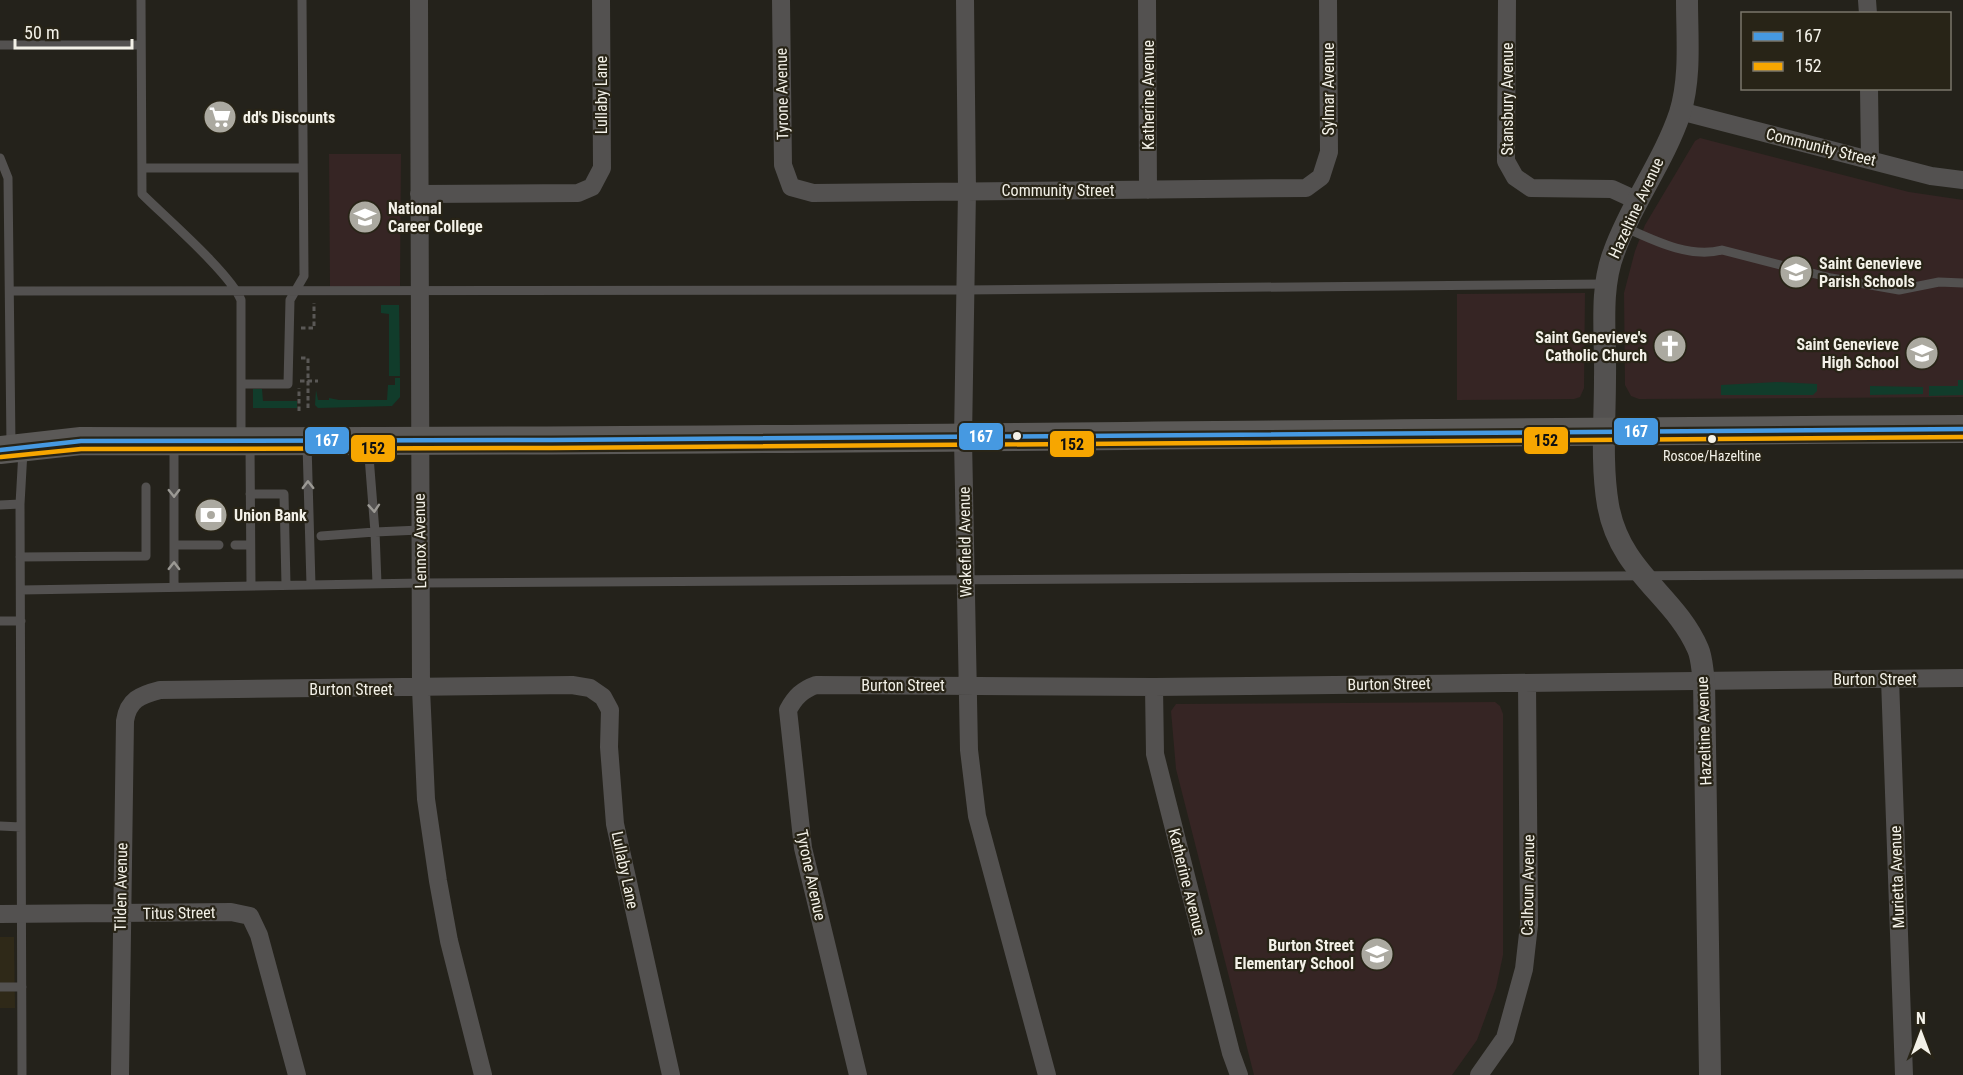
<svg xmlns="http://www.w3.org/2000/svg" width="1963" height="1075" font-family="'Roboto Condensed',sans-serif">
<style>
.built{fill:#2f2918}
.education{fill:#362524}
.green{fill:#113c2b}
.lines{fill:none;stroke-linecap:round;stroke-linejoin:round}
.path{stroke:#5a5856;stroke-width:3;stroke-dasharray:4.5 3;stroke-linecap:butt}
.service{stroke:#535150;stroke-width:9}
.minor{stroke:#535150;stroke-width:18}
.tertiary{stroke:#535150;stroke-width:22}
.primary{stroke:#5b5957;stroke-width:28}
.bus-1-casing{stroke:#282417;stroke-width:9}
.bus-2-casing{stroke:#282417;stroke-width:9}
.bus-1{stroke:#4699e1;stroke-width:4.5}
.bus-2{stroke:#f7a600;stroke-width:4.5}
.oneway{stroke:#9b9994}
.bus-dot{fill:#f3f1e8;stroke:#282417;stroke-width:2}
.labels{text-anchor:middle;dominant-baseline:central;stroke-width:4.5;stroke-linejoin:round;paint-order:stroke}
.bus-label{font-size:14px;fill:#f3f1e8;stroke:#282417}
.street-label{font-size:16px;fill:#f3f1e8;stroke:#282417}
.poi-label{font-size:16px;font-weight:bold;fill:#f3f1e8;stroke:#282417;text-anchor:start}
.line-badge{stroke:#282417;stroke-width:2}
.badge-label{font-size:16px;text-anchor:middle;font-weight:bold;fill:#fff}
.pale-badge-label{font-size:16px;text-anchor:middle;font-weight:bold;fill:#111}
</style>
<rect width="100%" height="100%" fill="#24221b"/>
<path class="built" d="M 0,937 L 14,937 L 15,1008 L 0,1008 Z"/>
<path class="education" d="M 1700,138 L 1909,192 L 1963,200 L 1963,397 L 1639,399 L 1631,396 L 1625,385 L 1624,293 L 1635,251 L 1645,225 L 1695,141 Z
M 329,154 L 401,154 L 400,286 L 330,287 Z
M 1585,293 L 1584,388 L 1580,397 L 1574,399 L 1457,400 L 1457,294 Z
M 1495,702 L 1500,706 L 1503,714 L 1503,955 L 1496,988 L 1477,1040 L 1452,1075 L 1254,1075 L 1176,769 L 1171,711 L 1176,704 Z"/>
<path class="green" d="M 381,305 L 399,305 L 400,376 L 389,376 L 389,314 L 381,313 Z
M 395,378 L 400,378 L 400,397 L 392,406 L 318,408 L 315,405 L 316,390 L 318,400 L 329,400 L 329,398 L 339,400 L 387,400 L 388,385 L 395,385 Z
M 1958,380 L 1963,380 L 1963,395 L 1929,396 L 1929,386 L 1958,386 Z
M 1777,382 L 1817,384 L 1817,391 L 1813,395 L 1721,395 L 1721,385 Z
M 1870,386 L 1923,387 L 1923,394 L 1870,395 Z
M 253,389 L 262,389 L 263,401 L 297,401 L 297,408 L 253,408 Z"/>
<g class="lines">
<path class="path" d="M 301,328 L 314,328 L 314,303
M 301,358 L 308,358 L 308,411
M 300,381 L 318,381
M 299,411 L 299,388"/>
<path class="service" d="M 141,0 L 142,194 C 166,218 230,273 241,300 L 241,438
M 0,45 L 141,45
M 0,158 L 8,178 L 11,445
M 142,168 L 303,168
M 1624,227 C 1653,240 1690,259 1722,250 L 1831,278 L 1899,290 L 1939,282 L 1963,283
M 10,291 L 964,290 L 1606,284
M 241,384 L 288,384 L 290,300 L 304,276 L 302,0
M 174,443 L 174,587
M 250,444 L 251,586
M 307,444 L 311,585
M 250,494 L 284,494 L 286,585
M 0,505 L 20,504
M 321,536 L 375,532 L 368,444
M 175,545 L 219,545
M 235,545 L 250,545
M 20,557 L 146,556 L 146,487
M 377,584 L 375,532 L 420,530
M 21,590 L 421,583 L 1963,574
M 0,621 L 21,621
M 0,826 L 21,827
M 0,987 L 22,987
M 22,1075 L 20,504 L 23,451"/>
<path class="minor" d="M 419,0 L 421,689 L 426,799 L 438,881 L 449,941 L 483,1075
M 781,0 L 783,165 L 791,187 L 813,193 L 1306,188 L 1321,177 L 1329,152 L 1328,0
M 965,0 L 967,190 L 963,439 L 969,750 L 977,816 L 1047,1075
M 1147,0 L 1148,190
M 1507,0 L 1506,161 L 1515,177 L 1531,188 L 1612,189 L 1636,200
M 1867,0 L 1868,14
M 1869,88 L 1870,159
M 1680,111 L 1931,176 L 1963,180
M 419,194 L 578,193 L 592,187 L 602,168 L 601,0
M 1890,679 L 1904,1075
M 1154,687 L 1155,754 L 1231,1053 L 1239,1075
M 0,914 L 231,912 L 250,916 L 259,935 L 297,1075
M 120,1075 L 125,721 C 128,700 140,695 160,690 L 572,685 L 590,688 L 603,697 L 610,710 L 609,747 L 615,824 L 671,1075
M 858,1075 L 803,848 L 788,710 C 795,697 802,690 816,685 L 1154,687 L 1963,678
M 1479,1075 L 1505,1038 L 1524,969 L 1529,925 L 1527,683"/>
<path class="tertiary" d="M 1687,0 C 1687,37 1691,77 1680,113 C 1664,161 1631,204 1614,252 C 1599,290 1606,337 1605,378 C 1605,419 1601,464 1608,505 C 1620,573 1675,595 1698,649 C 1702,658 1702,670 1704,680 L 1710,1075"/>
<path class="primary" d="M 0,450 L 81,441 C 709,443 1336,432 1963,429"/>
<g class="bus-1-casing">
<path id="bus-1" d="M 0,450 L 81,441 L 552,440 L 1963,429"/>
</g>
<g class="bus-2-casing">
<path id="bus-2" d="M 1,457 L 81,449 L 552,448 L 1963,437"/>
</g>
<use href="#bus-1" class="bus-1"/>
<use href="#bus-2" class="bus-2"/>
</g>
<defs><path id="oneway-chevron" d="M-2-3.5L2.5 0L-2 3.5" fill="none" stroke-width="1.6" stroke-linecap="round" stroke-linejoin="round" transform="scale(1.5)"/></defs>
<g class="oneway">
<use href="#oneway-chevron" transform="translate(308 485) rotate(-91)"/>
<use href="#oneway-chevron" transform="translate(174 493) rotate(89)"/>
<use href="#oneway-chevron" transform="translate(374 508) rotate(86)"/>
<use href="#oneway-chevron" transform="translate(174 566) rotate(-89)"/>
</g>
<defs>
<g id="supermarket-disc" transform="scale(1.725)"><circle r="9.5" fill="#aba9a0" stroke="#282417"/><path d="M-6-5.5h2.5l.6 2H6L4.5 2H-2.5L-4.4-4H-6ZM-1.5 3.2a1.3 1.3 0 1 0 .1 0ZM3 3.2a1.3 1.3 0 1 0 .1 0Z" fill="#fff"/></g>
<g id="school-disc" transform="scale(1.725)"><circle r="9.5" fill="#aba9a0" stroke="#282417"/><path d="M0-5L7-2L0 1L-7-2ZM-4 1L0 2.5L4 1V4Q0 6-4 4Z" fill="#fff"/></g>
<g id="church-disc" transform="scale(1.725)"><circle r="9.5" fill="#aba9a0" stroke="#282417"/><path d="M-1.2-6h2.4v3.5h3.3v2.4h-3.3V6h-2.4V-.1h-3.3v-2.4h3.3Z" fill="#fff"/></g>
<g id="bank-disc" transform="scale(1.725)"><circle r="9.5" fill="#aba9a0" stroke="#282417"/><path d="M-6-4H6V4H-6ZM0-2.3a2.3 2.3 0 1 0 0 4.6a2.3 2.3 0 1 0 0-4.6Z" fill="#fff"/></g>
</defs>
<g fill-rule="evenodd">
<use href="#supermarket-disc" x="220" y="117"/>
<use href="#school-disc" x="365" y="217"/>
<use href="#school-disc" x="1796" y="272"/>
<use href="#church-disc" x="1670" y="346"/>
<use href="#school-disc" x="1922" y="353"/>
<use href="#bank-disc" x="211" y="515"/>
<use href="#school-disc" x="1377" y="954"/>
</g>
<g class="bus-dot">
<circle cx="1017" cy="436" r="5"/>
<circle cx="1712" cy="439" r="5"/>
</g>
<g class="labels">
<g class="bus-label">
<text x="1712" y="456">Roscoe/Hazeltine</text>
</g>
<g class="street-label">
<text transform="translate(1328 89) rotate(-90)">Sylmar Avenue</text>
<text transform="translate(782 94) rotate(-91)">Tyrone Avenue</text>
<text transform="translate(601 95) rotate(-90)">Lullaby Lane</text>
<text transform="translate(1148 95) rotate(-90)">Katherine Avenue</text>
<text transform="translate(1507 99) rotate(-90)">Stansbury Avenue</text>
<text transform="translate(1821 147) rotate(14)">Community Street</text>
<text x="1058" y="190">Community Street</text>
<text transform="translate(1636 208) rotate(-65)">Hazeltine Avenue</text>
<text transform="translate(420 541) rotate(-91)">Lennox Avenue</text>
<text transform="translate(965 542) rotate(-91)">Wakefield Avenue</text>
<text x="1875" y="679">Burton Street</text>
<text transform="translate(1389 684) rotate(-1)">Burton Street</text>
<text x="903" y="685">Burton Street</text>
<text x="351" y="689">Burton Street</text>
<text transform="translate(1704 731) rotate(-92)">Hazeltine Avenue</text>
<text transform="translate(625 870) rotate(78)">Lullaby Lane</text>
<text transform="translate(811 875) rotate(78)">Tyrone Avenue</text>
<text transform="translate(1897 877) rotate(-92)">Murietta Avenue</text>
<text transform="translate(1187 882) rotate(76)">Katherine Avenue</text>
<text transform="translate(1528 885) rotate(-89)">Calhoun Avenue</text>
<text transform="translate(121 887) rotate(-89)">Tilden Avenue</text>
<text transform="translate(179 913) rotate(-1)">Titus Street</text>
</g>
<g class="poi-label">
<text x="243" y="117">dd's Discounts</text>
<text x="388" y="208">National<tspan x="388" dy="18">Career College</tspan></text>
<text x="1819" y="263">Saint Genevieve<tspan x="1819" dy="18">Parish Schools</tspan></text>
<text x="1647" y="337" text-anchor="end">Saint Genevieve's<tspan x="1647" dy="18">Catholic Church</tspan></text>
<text x="1899" y="344" text-anchor="end">Saint Genevieve<tspan x="1899" dy="18">High School</tspan></text>
<text x="234" y="515">Union Bank</text>
<text x="1354" y="945" text-anchor="end">Burton Street<tspan x="1354" dy="18">Elementary School</tspan></text>
</g>
</g>
<g class="line-badge">
<rect x="1613" y="417" width="46" height="29" rx="6" fill="#4699e1"/>
<rect x="958" y="422" width="46" height="29" rx="6" fill="#4699e1"/>
<rect x="1523" y="426" width="46" height="29" rx="6" fill="#f7a600"/>
<rect x="304" y="426" width="46" height="29" rx="6" fill="#4699e1"/>
<rect x="1049" y="430" width="46" height="28" rx="6" fill="#f7a600"/>
<rect x="350" y="434" width="46" height="29" rx="6" fill="#f7a600"/>
</g>
<g class="badge-label">
<text x="1636" y="437">167</text>
<text x="981" y="442">167</text>
<text x="327" y="446">167</text>
</g>
<g class="pale-badge-label">
<text x="1546" y="446">152</text>
<text x="1072" y="450">152</text>
<text x="373" y="454">152</text>
</g>
<rect x="1741" y="12" width="210" height="78" fill="#282417" stroke="#79766b" stroke-width="1.5"/>
<rect x="1753" y="32" width="30" height="9" fill="#4699e1" stroke="#79766b" stroke-width="1.5"/>
<text x="1795" y="42" font-size="18" fill="#f3f1e8">167</text>
<rect x="1753" y="62" width="30" height="9" fill="#f7a600" stroke="#79766b" stroke-width="1.5"/>
<text x="1795" y="72" font-size="18" fill="#f3f1e8">152</text>
<g transform="translate(1921 1033)" stroke="#282417" stroke-width="4.5" paint-order="stroke">
<path d="M0-4.5L10 22L0 15L-10 22Z" fill="#f3f1e8"/>
<text y="-9" font-size="16" font-weight="bold" text-anchor="middle" fill="#f3f1e8">N</text>
</g>
<path d="M15 39v9h117v-9" fill="none" stroke="#f3f1e8" stroke-width="3"/>
<text x="24" y="39" font-size="18" fill="#f3f1e8" stroke="#282417" stroke-width="4.5" paint-order="stroke">50 m</text>
</svg>
